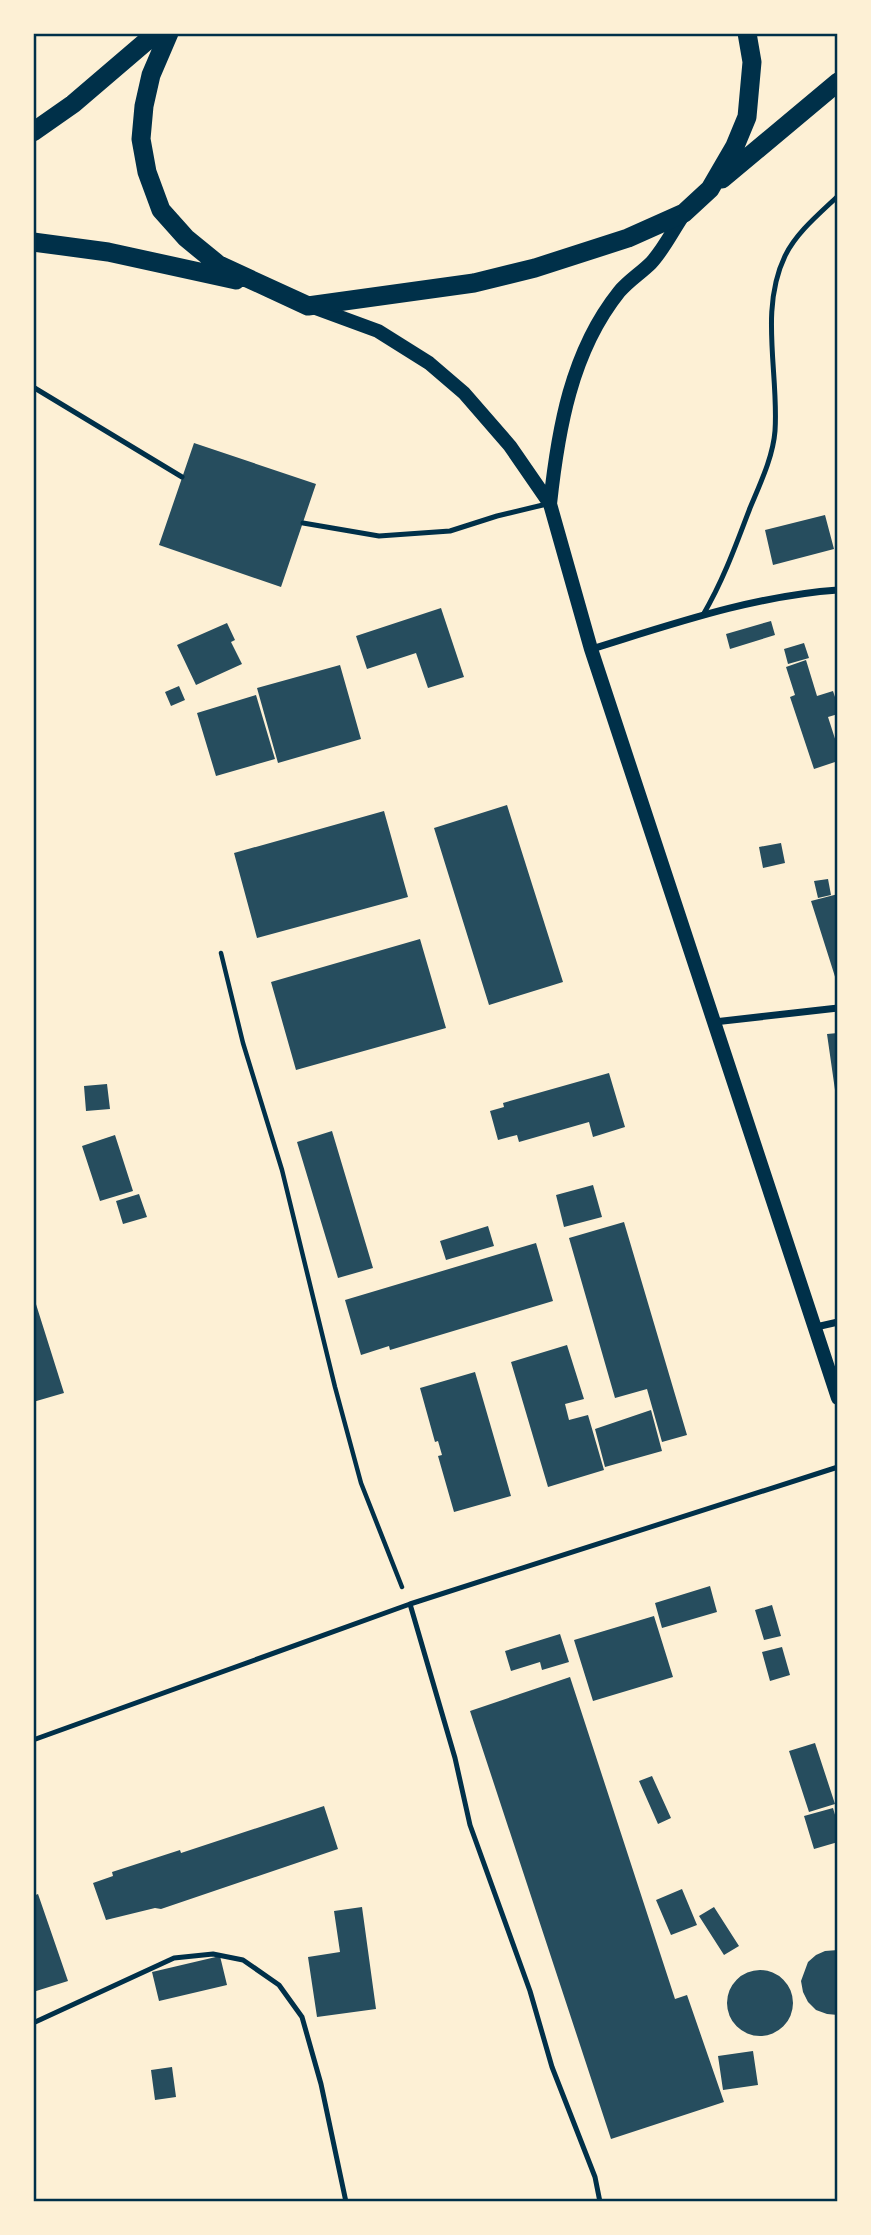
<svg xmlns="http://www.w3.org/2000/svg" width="871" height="2235" font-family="'Noto Sans',sans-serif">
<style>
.building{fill:#264d5e}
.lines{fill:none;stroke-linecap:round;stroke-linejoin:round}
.path{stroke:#003049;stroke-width:4.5}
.service{stroke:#003049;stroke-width:5}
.minor{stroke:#003049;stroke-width:7}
.secondary{stroke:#003049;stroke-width:14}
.trunk{stroke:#003049;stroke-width:19}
.neatline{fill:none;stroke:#003049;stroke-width:2.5}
</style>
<rect width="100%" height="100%" fill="#fdf0d5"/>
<path class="building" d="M 194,443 L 316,484 L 281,587 L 159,545 Z
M 825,515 L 834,549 L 773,565 L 765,530 Z
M 441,608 L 464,677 L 428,688 L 416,653 L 367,669 L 356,636 Z
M 771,621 L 775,635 L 730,649 L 726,634 Z
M 227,623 L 235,640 L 231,642 L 242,664 L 196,685 L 177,645 Z
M 804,643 L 809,658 L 788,664 L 784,649 Z
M 806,660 L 817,696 L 833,691 L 838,706 L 838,714 L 828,717 L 838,748 L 838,761 L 814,769 L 790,697 L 795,695 L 786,667 Z
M 340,665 L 361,739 L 278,763 L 257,688 Z
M 179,686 L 185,700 L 171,706 L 165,692 Z
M 256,695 L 275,759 L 216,776 L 197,713 Z
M 507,805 L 563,982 L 489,1005 L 434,828 Z
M 384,811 L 408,897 L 257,938 L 234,853 Z
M 781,843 L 785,863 L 763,868 L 759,847 Z
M 828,879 L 831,895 L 818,898 L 814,881 Z
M 838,894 L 838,983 L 837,983 L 811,901 Z
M 420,939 L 446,1028 L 296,1070 L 271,982 Z
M 838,1033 L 838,1090 L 835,1090 L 827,1034 Z
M 609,1073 L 625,1127 L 593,1137 L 589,1122 L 519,1142 L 517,1135 L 498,1140 L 490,1111 L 504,1107 L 503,1103 Z
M 107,1084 L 110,1109 L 86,1111 L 84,1086 Z
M 332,1131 L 373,1268 L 338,1278 L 297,1142 Z
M 115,1135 L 133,1191 L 100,1201 L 82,1146 Z
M 593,1185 L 602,1217 L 564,1227 L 556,1195 Z
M 139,1194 L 147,1217 L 123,1224 L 116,1201 Z
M 624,1222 L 687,1435 L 662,1442 L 647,1389 L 615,1398 L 569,1238 Z
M 488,1226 L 494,1246 L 446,1260 L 440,1241 Z
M 536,1243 L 553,1301 L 390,1350 L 389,1346 L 361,1355 L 345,1300 Z
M 35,1301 L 64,1393 L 33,1402 L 33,1302 Z
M 567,1345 L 584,1399 L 565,1404 L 569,1420 L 588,1415 L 604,1470 L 548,1487 L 511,1362 Z
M 475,1372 L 511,1496 L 454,1512 L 438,1456 L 442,1455 L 438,1441 L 435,1442 L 420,1388 Z
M 651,1410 L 662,1451 L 605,1467 L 595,1429 Z
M 710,1586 L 717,1612 L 662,1628 L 655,1603 Z
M 772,1605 L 781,1636 L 764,1640 L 755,1610 Z
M 654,1616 L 673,1677 L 593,1701 L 574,1640 Z
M 560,1634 L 569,1662 L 542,1670 L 540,1662 L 511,1671 L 505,1651 Z
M 782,1647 L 790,1675 L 770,1681 L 762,1652 Z
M 570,1677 L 675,1999 L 687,1995 L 724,2102 L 611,2139 L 470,1711 Z
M 815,1743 L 835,1804 L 809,1812 L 789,1751 Z
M 652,1776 L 671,1818 L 658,1824 L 639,1781 Z
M 324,1806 L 338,1849 L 161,1909 L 155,1908 L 106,1920 L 93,1883 L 113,1876 L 112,1872 L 180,1850 L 181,1853 Z
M 833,1808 L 838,1825 L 838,1842 L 814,1849 L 804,1816 Z
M 682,1889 L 697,1925 L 671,1935 L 656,1900 Z
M 38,1894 L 68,1981 L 33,1992 L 33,1896 Z
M 362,1907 L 376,2009 L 317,2017 L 308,1957 L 340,1952 L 334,1911 Z
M 714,1907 L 739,1946 L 724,1955 L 699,1916 Z
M 838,1950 L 838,2015 L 827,2014 L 816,2010 L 808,2002 L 803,1992 L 801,1981 L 808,1962 L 816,1955 L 825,1951 Z
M 220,1956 L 227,1985 L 159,2001 L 152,1972 Z
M727 2003a33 33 0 1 1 66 0a33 33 0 1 1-66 0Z
M 753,2051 L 758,2085 L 723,2090 L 718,2056 Z
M 172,2067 L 176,2097 L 155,2100 L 151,2070 Z"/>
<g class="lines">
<path class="path" d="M 221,953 L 243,1043 L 282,1170 L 335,1387 L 361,1483 L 402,1587"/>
<path class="service" d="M 33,387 L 182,477
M 303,523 L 379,536 L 450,531 L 497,516 L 547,504
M 703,615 C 723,581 736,545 750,508 C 760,484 773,457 775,431 C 779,374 759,310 785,256 C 796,233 819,214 838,196
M 410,1604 L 455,1758 L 470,1825 L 530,1991 L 552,2067 L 595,2177 L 600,2202
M 33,1740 L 410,1604 L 838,1467
M 33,2023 L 174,1958 L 213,1954 L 243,1960 L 279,1985 L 302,2017 L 321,2084 L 346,2202"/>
<path class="minor" d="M 592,649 C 673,624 753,596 838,590
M 714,1022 L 838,1008
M 816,1327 L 838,1322"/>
<path class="secondary" d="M 310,306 L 378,331 L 429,363 L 464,393 L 510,446 L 550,504 L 591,649 L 838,1398
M 550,504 C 558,430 571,352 619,292 C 628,281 641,273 651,263 C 664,249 673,230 684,214"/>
<path class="trunk" d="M 169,33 L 151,75 L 144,106 L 141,139 L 147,172 L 161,210 L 186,238 L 219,265 L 308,306 L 474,283 L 535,268 L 628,238 L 684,213 L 710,189 L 735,146 L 747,117 L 752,62 L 747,33
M 33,132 L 73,104 L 156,33
M 722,179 L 838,82
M 33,242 L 108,252 L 236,280"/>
</g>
<rect width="871" height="2235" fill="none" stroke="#fdf0d5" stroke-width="70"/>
<rect x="35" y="35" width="801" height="2165" class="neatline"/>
</svg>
